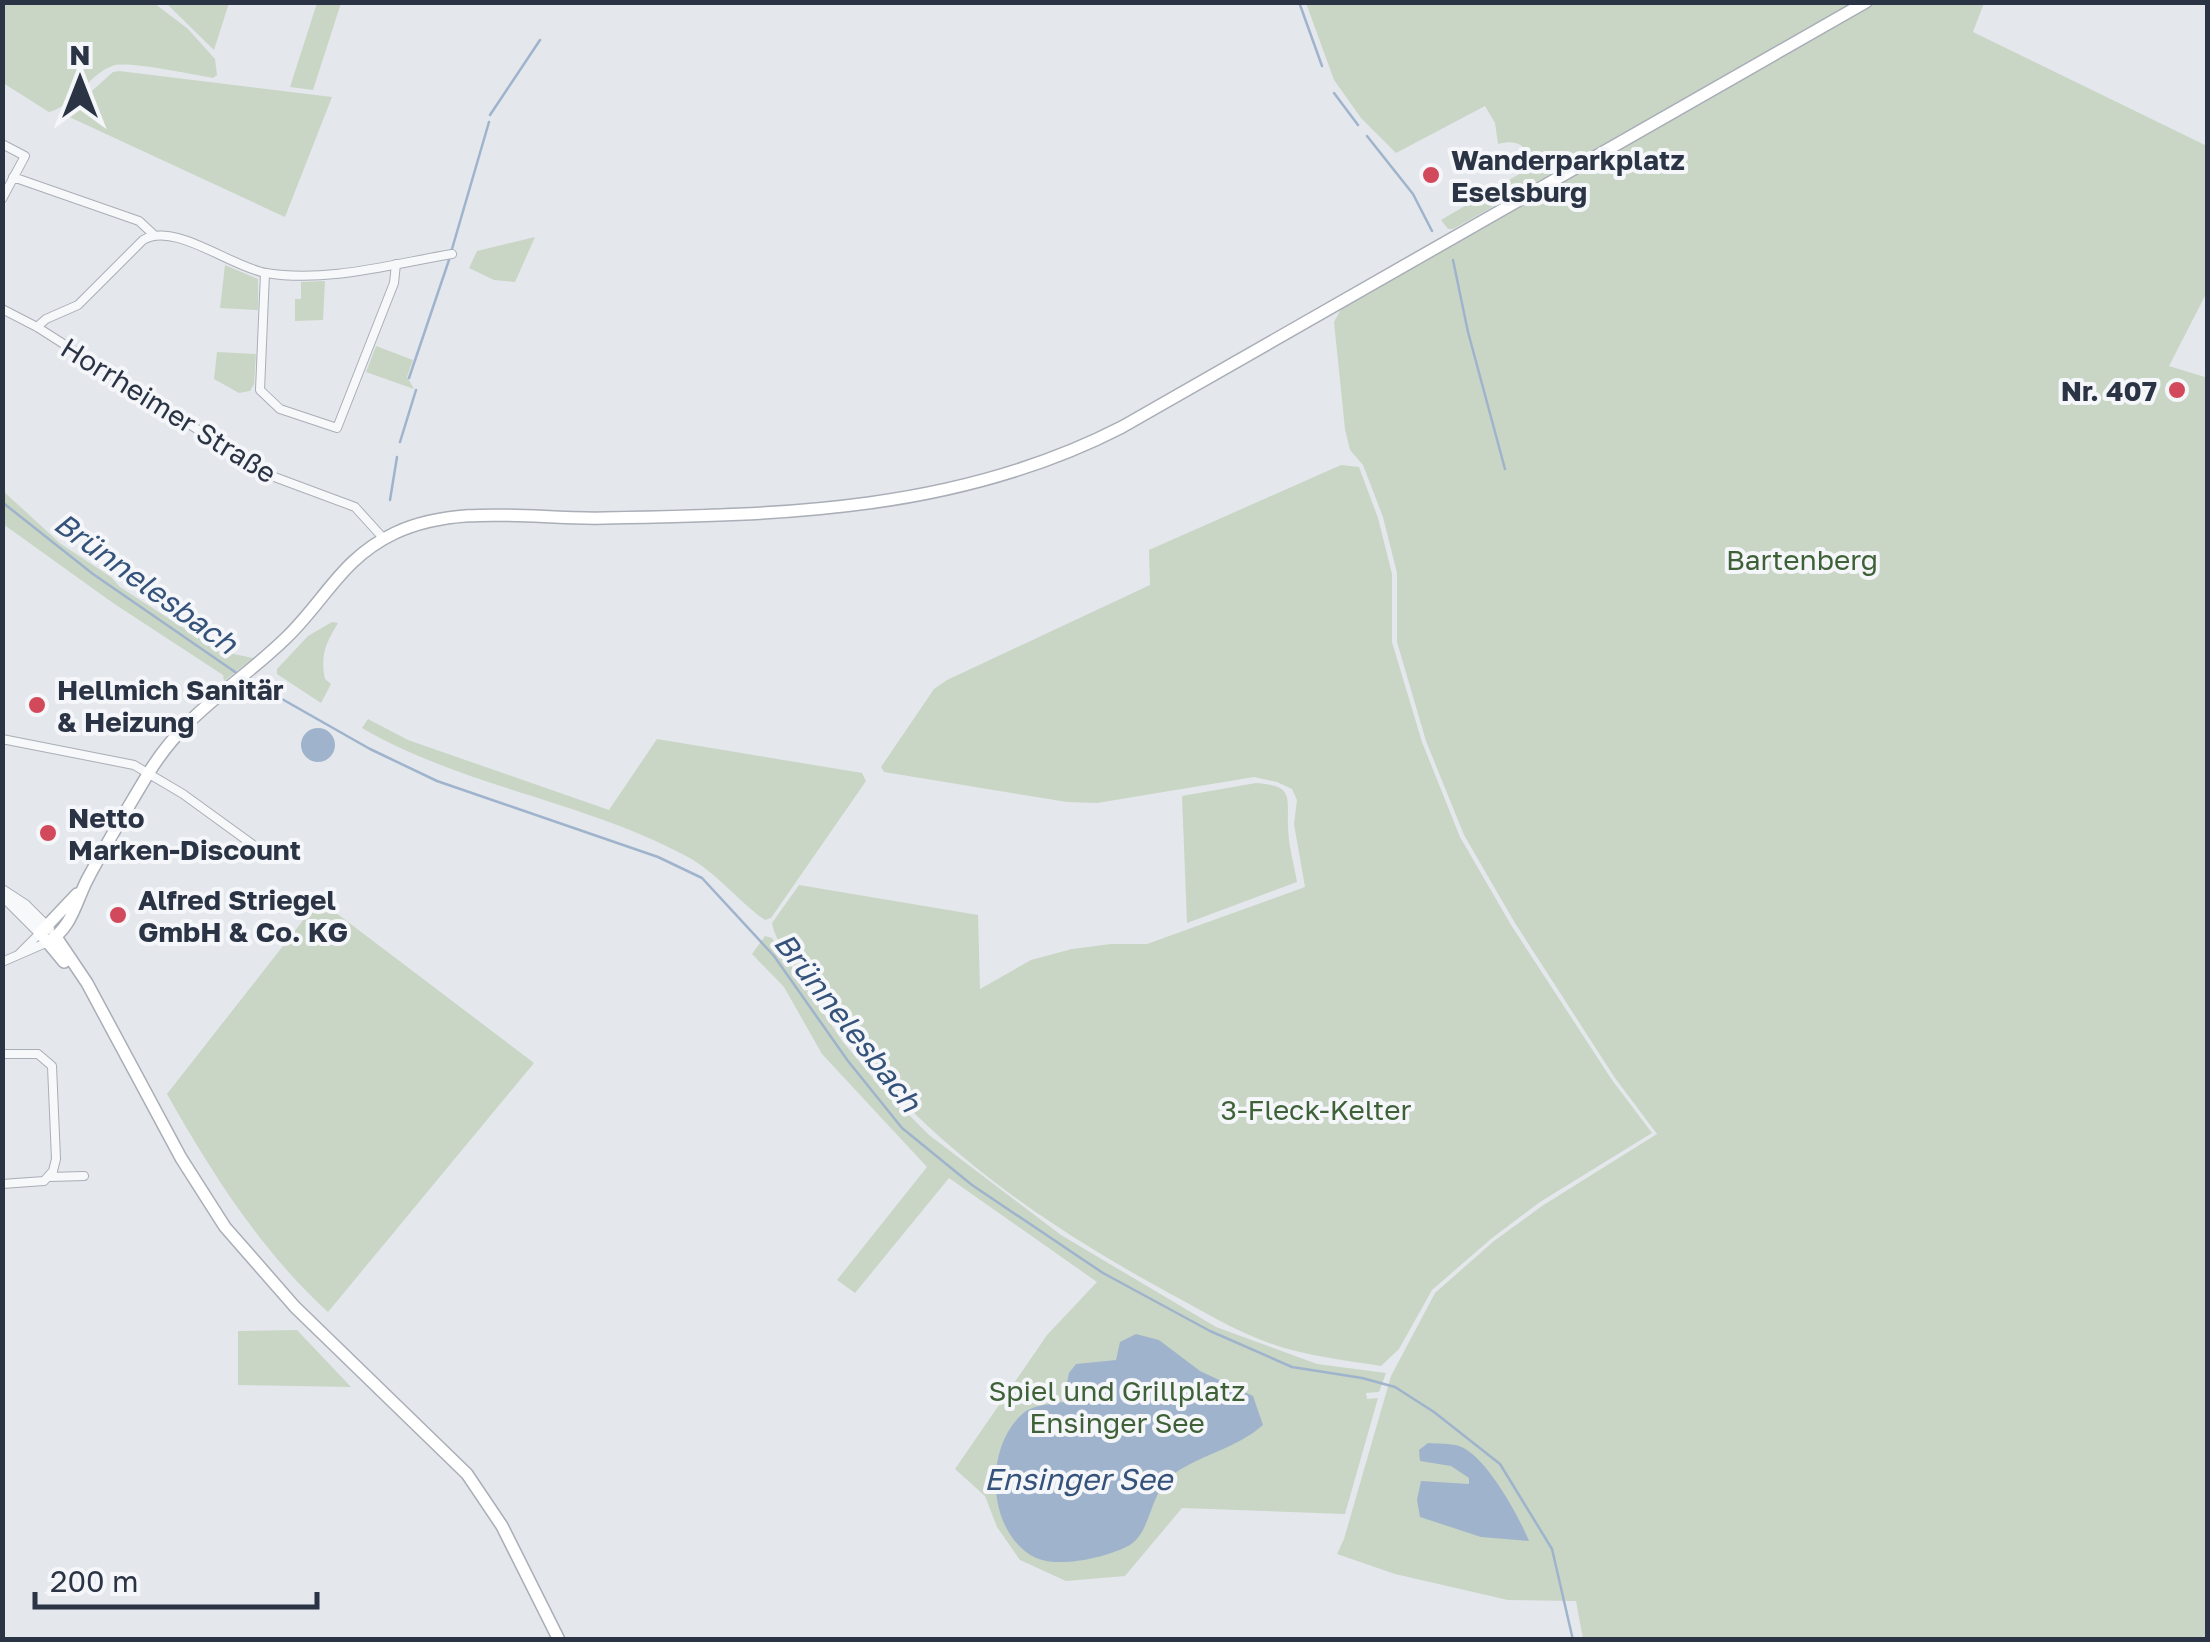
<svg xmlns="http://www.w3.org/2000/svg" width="2210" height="1642" font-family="'Golos Text',sans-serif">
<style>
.green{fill:#c9d6c5}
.water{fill:#9fb4cc}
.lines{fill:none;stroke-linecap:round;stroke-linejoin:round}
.stream{stroke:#9fb4cc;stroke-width:2.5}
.minor-casing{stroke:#a9aeb7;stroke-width:10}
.tertiary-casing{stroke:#a9aeb7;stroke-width:12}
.secondary-casing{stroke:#a9aeb7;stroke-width:14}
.minor{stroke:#f7f8fa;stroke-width:8}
.tertiary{stroke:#f7f8fa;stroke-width:10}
.secondary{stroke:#fff;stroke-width:11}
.poi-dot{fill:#d1495b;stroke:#f4f6f9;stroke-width:4}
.labels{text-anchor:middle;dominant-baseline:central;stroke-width:8;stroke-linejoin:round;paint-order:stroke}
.poi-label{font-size:28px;font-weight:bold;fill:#2b3445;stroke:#f4f6f9;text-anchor:start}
.street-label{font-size:28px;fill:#2b3445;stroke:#f4f6f9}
.park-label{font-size:28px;fill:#3f6138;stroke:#f4f6f9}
.water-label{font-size:30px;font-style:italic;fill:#34527a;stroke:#f4f6f9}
</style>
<rect width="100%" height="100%" fill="#e4e7ec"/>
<path class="green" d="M 168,2 L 229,3 L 214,50 L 167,4 Z
M 2,3 L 154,3 L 188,29 L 215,59 L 217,75 L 213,78 C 194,75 126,60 112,66 C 88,75 75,105 49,112 L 3,83 Z
M 317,3 L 341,3 L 313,90 L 290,87 Z
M 1306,3 L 1855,3 L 1453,229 L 1448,229 L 1441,220 L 1536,164 C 1525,147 1520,138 1498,144 L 1495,123 L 1485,106 L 1396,153 L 1361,118 L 1334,80 Z
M 1874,3 L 1984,3 L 1973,32 L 2207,146 L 2207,292 L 2169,366 L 2208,378 L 2207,1639 L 1583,1639 L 1576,1601 L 1508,1600 L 1395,1574 L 1337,1554 L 1344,1539 L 1391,1376 L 1435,1293 L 1494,1241 L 1542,1206 L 1657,1134 L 1615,1078 L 1515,923 L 1464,835 L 1426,741 L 1397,642 L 1397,573 L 1383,517 L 1363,465 L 1350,450 L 1345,429 L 1334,322 L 1342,307 Z
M 119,71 L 332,97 L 285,217 L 65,115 L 113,72 Z
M 535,237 L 515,282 L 494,280 L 469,268 L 477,251 Z
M 225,265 L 258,279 L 258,310 L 220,308 Z
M 325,281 L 323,320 L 295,321 L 295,299 L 301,299 L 301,282 Z
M 376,346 L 413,360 L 407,377 L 414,389 L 366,372 Z
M 217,352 L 256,354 L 254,384 L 250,391 L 239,393 L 214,379 Z
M 1341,465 L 1359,467 L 1378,518 L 1392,574 L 1392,642 L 1422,742 L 1460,837 L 1511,925 L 1612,1080 L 1652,1133 L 1540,1202 L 1492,1238 L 1432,1290 L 1399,1349 L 1381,1366 C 1343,1360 1305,1356 1269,1343 C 1233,1330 1201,1310 1167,1292 C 1032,1218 907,1130 820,1001 C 807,982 775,945 772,923 L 799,885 L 978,915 L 980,989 L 1031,960 L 1072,949 L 1111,944 L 1147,944 L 1305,887 L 1294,824 L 1297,800 L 1292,789 L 1277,782 L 1254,777 L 1097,803 L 1067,802 L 884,772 L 881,767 L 934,689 L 947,680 L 1150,585 L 1149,550 Z
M 3,491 L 61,544 L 111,577 L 120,587 L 219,651 L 253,658 L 224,681 L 223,675 L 113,603 L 3,524 Z
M 332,622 L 338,623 C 326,643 320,655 325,679 L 331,684 L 321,703 L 277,674 L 277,669 L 308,636 Z
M 368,719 L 408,740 L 609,810 L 657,739 L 862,773 L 866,781 L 771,918 L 765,920 C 738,901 718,874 688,857 C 585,801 463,787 362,728 Z
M 1256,783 C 1294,786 1287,796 1288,825 C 1288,844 1294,864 1297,882 L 1187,923 L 1182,796 Z
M 319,900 L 534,1063 L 328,1312 C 261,1251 211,1172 167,1094 Z
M 765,936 L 772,938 L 843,1042 L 879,1085 L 929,1135 L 1061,1235 L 1216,1327 L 1317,1364 L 1386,1373 L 1379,1392 L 1366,1393 L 1367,1399 L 1378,1398 L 1345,1514 L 1182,1508 L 1125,1576 L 1066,1581 L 1020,1560 L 997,1527 L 985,1496 L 955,1469 L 1047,1335 L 1097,1282 L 949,1178 L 855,1293 L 837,1280 L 927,1167 L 822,1054 L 784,987 L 752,954 Z
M 297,1330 L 351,1387 L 238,1385 L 238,1331 Z"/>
<path class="water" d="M301 745a17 17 0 1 1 34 0a17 17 0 1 1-34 0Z
M 1136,1334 L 1159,1340 L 1200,1371 L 1253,1396 L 1263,1425 C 1237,1448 1203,1454 1175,1473 C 1147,1493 1153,1535 1126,1547 C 1103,1558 1059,1568 1036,1558 C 985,1533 983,1443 1026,1411 C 1036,1405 1051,1404 1063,1402 L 1069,1373 L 1076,1364 L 1116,1360 L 1120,1342 Z
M 1428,1443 C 1437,1444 1450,1443 1459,1446 C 1485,1454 1519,1516 1529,1541 L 1481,1537 L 1420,1517 L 1417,1500 L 1421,1481 L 1469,1484 L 1469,1478 L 1451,1466 L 1420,1461 L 1419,1450 Z"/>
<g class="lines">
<path class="stream" d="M 1299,2 L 1322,66
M 166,4 L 167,2
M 1334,93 L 1358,125
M 490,115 L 540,40
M 1367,136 L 1413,194 L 1432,231
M 452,249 L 489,122
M 1453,260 L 1468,332 L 1505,469
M 409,378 L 449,260
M 400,442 L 416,390
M 390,500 L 397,457
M 2,502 L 93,574 L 238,674
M 245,678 L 370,749 L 437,781 L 658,857 L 702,878 L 774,956 L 848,1061 L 902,1128 L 972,1185 L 1103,1273 L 1210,1331 L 1292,1367 L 1362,1378 L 1395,1387 L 1434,1412 L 1500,1464 L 1552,1549 L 1573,1640"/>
<g class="minor-casing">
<path id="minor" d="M 2,144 L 25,156 L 2,199
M 13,177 L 139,221 L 153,234
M 265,273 L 260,390 L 280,409 L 337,428 L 394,283 L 396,264
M 2,309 L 37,327 L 269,475 L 355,507 L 384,539
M 37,327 L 46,319 L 78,305 L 143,240 C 174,221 231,267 266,273 C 327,283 392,264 452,254
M 2,739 L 134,765 L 183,794 L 267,855
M 18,955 L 40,933
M 2,962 L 48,942
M 2,1054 L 38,1054 L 52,1066 L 56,1159 L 53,1171 L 44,1181 L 2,1184
M 49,1177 L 84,1176"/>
</g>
<g class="tertiary-casing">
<path id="tertiary" d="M 2,890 L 25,905 L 49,929
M 3,896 L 40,933"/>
</g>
<g class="secondary-casing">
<path id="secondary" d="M 56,937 L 87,983 L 181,1158 L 225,1227 L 295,1307 L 467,1474 L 502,1526 L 559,1640
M 48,942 C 72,927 75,904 87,880 C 106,844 127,809 148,774 C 186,711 237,686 287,637 C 326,599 342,558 395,533 C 460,503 536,520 605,518 C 784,515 959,511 1122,427 L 1866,2
M 64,962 L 40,933 L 77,894"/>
</g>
<use href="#minor" class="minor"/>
<use href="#tertiary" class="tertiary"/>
<use href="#secondary" class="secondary"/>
</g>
<g class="poi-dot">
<circle cx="1431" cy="175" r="10"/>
<circle cx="2177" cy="390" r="10"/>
<circle cx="37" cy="705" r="10"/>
<circle cx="48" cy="833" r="10"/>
<circle cx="118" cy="915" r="10"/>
</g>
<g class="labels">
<g class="poi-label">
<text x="1451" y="159">Wanderparkplatz<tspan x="1451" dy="32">Eselsburg</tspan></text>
<text x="2157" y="390" text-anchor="end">Nr. 407</text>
<text x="57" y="689">Hellmich Sanitär<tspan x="57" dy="32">&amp; Heizung</tspan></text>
<text x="68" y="817">Netto<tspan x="68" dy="32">Marken-Discount</tspan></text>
<text x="138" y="899">Alfred Striegel<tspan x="138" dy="32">GmbH &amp; Co. KG</tspan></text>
</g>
<g class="street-label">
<text transform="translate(169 410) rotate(32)">Horrheimer Straße</text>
</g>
<g class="park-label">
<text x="1802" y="559">Bartenberg</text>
<text x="1316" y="1109">3-Fleck-Kelter</text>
<text x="1117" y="1390">Spiel und Grillplatz<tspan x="1117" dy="32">Ensinger See</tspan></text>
</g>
<g class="water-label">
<text transform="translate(146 583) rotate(36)">Brünnelesbach</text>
<text transform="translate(848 1022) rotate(52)">Brünnelesbach</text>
<text x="1078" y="1479">Ensinger See</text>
</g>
</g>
<rect width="2210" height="1642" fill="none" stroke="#2b3445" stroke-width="10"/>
<g transform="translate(80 80)" stroke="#f4f6f9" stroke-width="8" paint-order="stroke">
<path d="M0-8L18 38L0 25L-18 38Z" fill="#2b3445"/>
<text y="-15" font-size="28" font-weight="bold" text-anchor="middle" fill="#2b3445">N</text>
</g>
<path d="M35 1592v15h282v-15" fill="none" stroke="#2b3445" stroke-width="5"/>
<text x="50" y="1592" font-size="30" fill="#2b3445" stroke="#f4f6f9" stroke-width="8" paint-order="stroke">200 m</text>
</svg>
